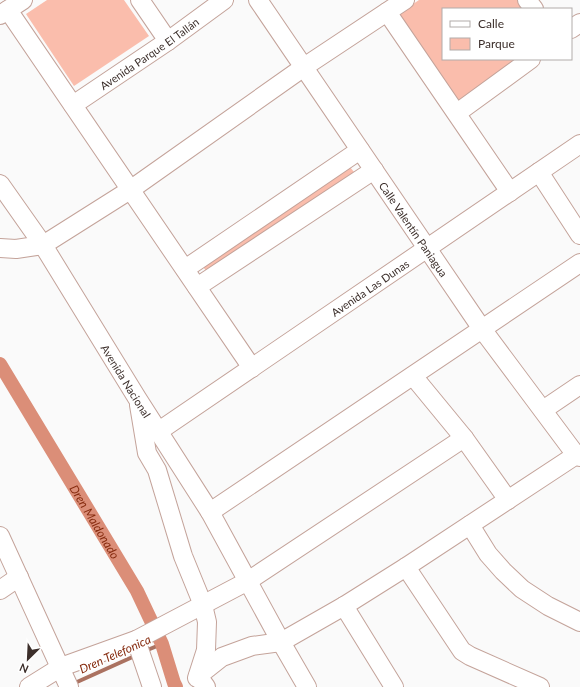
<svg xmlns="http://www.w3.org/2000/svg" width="580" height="687" font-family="Lato,sans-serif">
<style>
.green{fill:#fabdac}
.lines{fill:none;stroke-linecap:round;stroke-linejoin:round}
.stream{stroke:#ab7261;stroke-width:4}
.canal{stroke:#db8e78;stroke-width:14}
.minor-casing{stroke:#c4a39a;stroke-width:20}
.minor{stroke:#fff;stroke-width:18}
.labels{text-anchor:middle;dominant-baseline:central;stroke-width:3.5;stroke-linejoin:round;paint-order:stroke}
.street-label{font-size:11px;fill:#3c2f2b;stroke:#fff}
.water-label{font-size:12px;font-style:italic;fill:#862b0f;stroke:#fff}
</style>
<rect width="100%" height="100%" fill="#fafafa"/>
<path class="green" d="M 47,0 L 124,0 L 149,36 L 74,86 L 26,14 Z
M 419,0 L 518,0 L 525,9 L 443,9 L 443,59 L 519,59 L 458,103 L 397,15 Z
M 350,167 L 354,172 L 207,272 L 203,267 Z"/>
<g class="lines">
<path class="stream" d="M 145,651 L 162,644
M 77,682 L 137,655"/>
<path class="canal" id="s1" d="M 0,364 L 137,591 L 162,644 L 174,683 L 176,687"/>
<g class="minor-casing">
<g id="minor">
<path d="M 140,0 L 168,41"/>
<path id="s2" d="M 258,0 L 482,329 L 576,455 L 580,457"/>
<path d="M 527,0 L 534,9"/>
<path d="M 8,10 L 252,368"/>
<path d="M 387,12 L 510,192"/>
<path d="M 0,15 L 23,0"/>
<path d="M 571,29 L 580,23"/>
<path id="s3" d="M 73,105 L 168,41 L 224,0"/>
<path d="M 457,113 L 531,59"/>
<path d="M 539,172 L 580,235"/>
<path id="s4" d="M 0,184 L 43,245 L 137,398 L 210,512 L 281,642 L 307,687"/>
<path d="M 0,248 L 16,249 L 43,245 L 130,190 L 304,67 L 405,0"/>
<path d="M 185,269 L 360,150"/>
<path d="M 197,287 L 374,170"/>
<path d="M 413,376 L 464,438 L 508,500"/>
<path d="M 139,405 L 147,453 L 157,470 L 183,556 L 203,605 L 207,622 L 206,650 L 197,678"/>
<path d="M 543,410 L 580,385"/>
<path id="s5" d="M 159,431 L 580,144"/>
<path d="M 210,512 L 580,263"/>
<path d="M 470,525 L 488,554 L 503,571 L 522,589 L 548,606 L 580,622"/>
<path d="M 0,536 L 69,687"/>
<path d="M 406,567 L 462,651 L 470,656 L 540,687"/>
<path d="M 0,590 L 19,577"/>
<path d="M 344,606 L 394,687"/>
<path d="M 136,640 L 152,687"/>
<path d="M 29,687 L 61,667 L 136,640 L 248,581 L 464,438"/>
<path d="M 206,687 L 198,676 L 222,657 L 252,646 L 281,642 L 344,606 L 406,567 L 576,455"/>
</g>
</g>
<use href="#minor" class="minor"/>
</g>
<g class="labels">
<g class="street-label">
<text stroke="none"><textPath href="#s3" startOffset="92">Avenida Parque El Tallán</textPath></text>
<text stroke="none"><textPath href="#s2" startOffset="277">Calle Valentín Paniagua</textPath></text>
<text stroke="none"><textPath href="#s5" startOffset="255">Avenida Las Dunas</textPath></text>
<text stroke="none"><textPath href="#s4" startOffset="234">Avenida Nacional</textPath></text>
</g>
<g class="water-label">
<text stroke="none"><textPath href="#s1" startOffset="184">Dren Maldonado</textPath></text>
<text transform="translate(115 654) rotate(-24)">Dren Telefonica</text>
</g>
</g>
<rect x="442" y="8" width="130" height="52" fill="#ffffff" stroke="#b1acaa"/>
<rect x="450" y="21" width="20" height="6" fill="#ffffff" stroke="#b1acaa"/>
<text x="478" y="28" font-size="12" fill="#3c2f2b">Calle</text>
<rect x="450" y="38" width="20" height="12" fill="#fabdac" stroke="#b1acaa"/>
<text x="478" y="48" font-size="12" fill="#3c2f2b">Parque</text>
<g transform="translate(28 659) rotate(204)" stroke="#ffffff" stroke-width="3" paint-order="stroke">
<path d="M0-3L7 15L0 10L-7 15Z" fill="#3c2f2b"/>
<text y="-6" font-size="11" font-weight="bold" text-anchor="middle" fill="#3c2f2b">N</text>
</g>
</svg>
